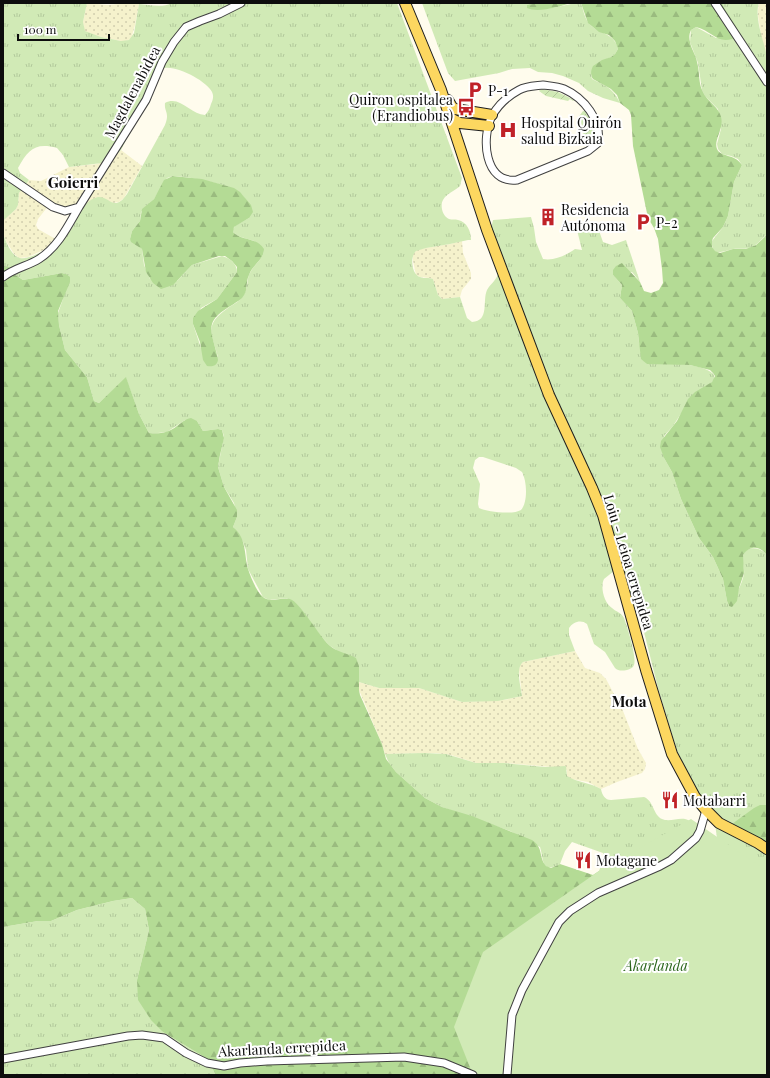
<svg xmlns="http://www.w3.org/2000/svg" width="770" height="1078" font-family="'Playfair Display',serif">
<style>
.farmland{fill:url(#farmland-dots)}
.grass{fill:url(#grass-tufts);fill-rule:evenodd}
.forest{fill:url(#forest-firs)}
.park{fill:#d1eab6}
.garden{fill:url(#garden-furrows)}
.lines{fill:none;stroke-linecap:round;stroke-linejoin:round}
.minor-casing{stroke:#404040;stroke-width:9}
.primary-casing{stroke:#1e1e1e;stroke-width:12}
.minor{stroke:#fff;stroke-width:7}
.primary{stroke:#fcd760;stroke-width:10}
.labels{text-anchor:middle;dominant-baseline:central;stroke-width:4;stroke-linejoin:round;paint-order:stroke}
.poi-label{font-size:14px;fill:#0d0d0d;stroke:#fff;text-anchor:start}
.street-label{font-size:14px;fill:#0d0d0d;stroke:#fff}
.park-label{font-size:14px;font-style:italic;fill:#2b661c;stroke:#fff}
.neighbourhood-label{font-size:15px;font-weight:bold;fill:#0d0d0d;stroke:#fff}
</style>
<defs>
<pattern id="farmland-dots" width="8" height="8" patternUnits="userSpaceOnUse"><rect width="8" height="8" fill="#f5f2cc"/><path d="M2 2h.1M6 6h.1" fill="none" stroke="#d1ceae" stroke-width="1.8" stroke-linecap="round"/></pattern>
<pattern id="grass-tufts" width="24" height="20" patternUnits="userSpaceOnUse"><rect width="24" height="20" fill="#d1eab6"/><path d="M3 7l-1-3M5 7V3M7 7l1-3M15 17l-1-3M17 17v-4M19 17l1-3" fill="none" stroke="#b2c89b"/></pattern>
<pattern id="forest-firs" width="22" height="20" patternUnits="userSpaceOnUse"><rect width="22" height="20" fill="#b4db95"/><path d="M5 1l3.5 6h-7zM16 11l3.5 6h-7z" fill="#9abb7f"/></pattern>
<pattern id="garden-furrows" width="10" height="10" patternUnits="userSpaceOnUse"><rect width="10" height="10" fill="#d1eab6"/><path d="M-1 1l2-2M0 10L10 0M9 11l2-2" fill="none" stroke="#b2c89b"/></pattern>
</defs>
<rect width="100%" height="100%" fill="#fffced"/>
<path class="farmland" d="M 87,3 L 108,5 L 128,3 L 139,4 L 135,25 L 131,39 L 126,41 L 121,41 L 101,37 L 87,33 L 84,30 L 83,22 Z
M 759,3 L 767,3 L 767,56 L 762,41 L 758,16 L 758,10 Z
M 121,150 L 142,166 L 124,198 L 119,202 L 113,203 L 101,198 L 72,213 L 49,205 L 38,219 L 36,225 L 38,229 L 59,241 L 50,247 L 28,257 L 19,258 L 14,254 L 6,241 L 3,234 L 3,221 L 16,209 L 18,205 L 19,193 L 29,180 L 41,181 L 69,167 L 97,164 L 115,156 Z
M 462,241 L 463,253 L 471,273 L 471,279 L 462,290 L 460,297 L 442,299 L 438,295 L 433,279 L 429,278 L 420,277 L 416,275 L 413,261 L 413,253 L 419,249 L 450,244 Z
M 575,651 L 585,668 L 600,673 L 606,679 L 623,711 L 638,749 L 646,763 L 645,769 L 642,773 L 617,782 L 601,789 L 588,782 L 571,779 L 567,776 L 567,770 L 552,767 L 504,763 L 476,763 L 451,755 L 436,753 L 385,754 L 382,744 L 359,690 L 359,682 L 379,688 L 419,688 L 462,702 L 504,700 L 522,696 L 519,670 L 520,665 L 523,662 Z"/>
<path class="grass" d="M 3,3 L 87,3 L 83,22 L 85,31 L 101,37 L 121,41 L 129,40 L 134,33 L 139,4 C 149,5 163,8 172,3 L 397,3 L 462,178 L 460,186 C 455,191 447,193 443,200 C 440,205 442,216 449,219 C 452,220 455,219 458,220 C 467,222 471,231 471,240 L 468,240 L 450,244 L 426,248 L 416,251 C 410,256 411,274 420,277 C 424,279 429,277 433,279 L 438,295 L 442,299 L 460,297 L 467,318 L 472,322 C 490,321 482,301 487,290 C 490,284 496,281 498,274 L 491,229 L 493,220 L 531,217 L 534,228 L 536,242 L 543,259 C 555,261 566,255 575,249 L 582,250 L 577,230 L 584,227 L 597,225 L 603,242 L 612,245 L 626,240 L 640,282 L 632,272 L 613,275 L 622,285 L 620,298 L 632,311 L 638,333 L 639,342 L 647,364 C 663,363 704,362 714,375 L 714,380 L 680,415 L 673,426 L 664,436 L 664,458 L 672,472 L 681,499 L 699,538 L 713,557 L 723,579 L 727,601 L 729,606 C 735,596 742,585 744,574 C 745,568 741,560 743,555 C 748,544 762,548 767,555 L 767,805 L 732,824 L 767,854 L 767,890 L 717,838 L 715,824 L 694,786 L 677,751 L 658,688 L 644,632 L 626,582 L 614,571 L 604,579 C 600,587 604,603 612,608 C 616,612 621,612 624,618 C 627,626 637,657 634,665 C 633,668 630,669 627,670 C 622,671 618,671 615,668 L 605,652 L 594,644 L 587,624 C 581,619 573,622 569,628 L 569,635 L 575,651 L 523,662 C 515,669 521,686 522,696 L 498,701 L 462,702 L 419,688 L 379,688 L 359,682 L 359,666 L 329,645 L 320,635 L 298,606 L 287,598 L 269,600 L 263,597 L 248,569 L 246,550 L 243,542 L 238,533 L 233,527 L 237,517 L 234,503 L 224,487 L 218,467 L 224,436 L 222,430 L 218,429 L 203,431 L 197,421 L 185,420 L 167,432 L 158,433 L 149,433 L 139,414 L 126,378 L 99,403 L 94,401 L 87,377 L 65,350 L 59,325 L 58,313 L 63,299 L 66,274 L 62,273 L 23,280 L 14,274 L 9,267 L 3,266 L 3,234 C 6,241 11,256 20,258 C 33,261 65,238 72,228 C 79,218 74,211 87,203 C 90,200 94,198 98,197 C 110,196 114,213 127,194 L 165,125 C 170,112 164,112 165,103 C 180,95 191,115 205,115 C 208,112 210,108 211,104 C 213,100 214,96 212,92 C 207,81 173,63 162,69 L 121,150 L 115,156 L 102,163 L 69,167 L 63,155 L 57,148 C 35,142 28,150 18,168 L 20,173 L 29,180 L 19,193 L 18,205 L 16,209 L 3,221 ZM 173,176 C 187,176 237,185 244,197 C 247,202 248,212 249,218 L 235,226 L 233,229 L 233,232 L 238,236 L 254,241 L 264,250 C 263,259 255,264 251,271 C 245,280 250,287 242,297 C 239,302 232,305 228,308 C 204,325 211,332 218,357 L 201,348 L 193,324 L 201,308 L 217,299 L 237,272 C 237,264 230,258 222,256 L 192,265 L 177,281 L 150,279 L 144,265 L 142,249 L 130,239 L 132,231 L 140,221 L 141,212 L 145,207 L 154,199 L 167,178 ZM 479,457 L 483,457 L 516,468 L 522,472 C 527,481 528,502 521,510 C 513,515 487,512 479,508 L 478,504 L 480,484 L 473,468 L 475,460 Z
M 422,3 L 540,3 L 545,9 C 557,8 569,3 581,3 C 583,9 584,16 588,22 C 597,35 614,31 618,49 L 615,54 L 611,57 L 598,63 L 591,75 L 592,79 C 606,86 613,88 620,103 L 603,98 L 588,91 L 579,83 L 563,76 L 552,73 L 538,72 L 530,68 L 512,69 L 499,73 L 455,81 L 448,73 Z
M 722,3 L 759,3 C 754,17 764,42 767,56 L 767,235 C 762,238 758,244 752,247 C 746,250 739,248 733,249 C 723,251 711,258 712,241 L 723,227 L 728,216 L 734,182 L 742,165 L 738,159 L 731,156 L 722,154 L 718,149 L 717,144 L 721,129 L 718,109 L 705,96 L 702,90 L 698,63 L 690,42 L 691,30 L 696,27 L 716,38 L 739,32 L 728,15 Z
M 424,753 L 446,754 L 476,763 L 504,763 L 545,767 L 566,766 L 567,776 C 578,783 589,782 601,789 C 602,795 605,800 611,800 L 644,797 C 654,801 653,815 662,819 C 671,823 681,815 690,821 L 603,871 L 599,871 L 604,857 L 603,853 L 572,842 L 565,851 L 560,864 C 541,874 544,860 540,847 L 510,831 L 442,807 L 425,798 L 396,772 L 389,763 L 385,754 Z
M 132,898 L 145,909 L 149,930 L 137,980 L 163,1032 L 206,1058 L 216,1075 L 3,1075 L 3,927 L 38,921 L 51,921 L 77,910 L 113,901 Z"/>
<path class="forest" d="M 540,3 L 570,3 C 560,7 537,13 527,8 L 527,5 Z
M 581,3 L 722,3 C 727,15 737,24 740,36 C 717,47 715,32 696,27 L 691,30 C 689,34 689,38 690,42 C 691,49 696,55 697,62 C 700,72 698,83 703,92 C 707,101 716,105 720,114 C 726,127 713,139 717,149 C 721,158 734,153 742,165 L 734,182 L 728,216 L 723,227 L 713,238 L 712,241 L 712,247 L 715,251 L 720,253 L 733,249 L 746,249 L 756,245 L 767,235 L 767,555 C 760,546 750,545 743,555 L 744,573 L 739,588 L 737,601 L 732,607 L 729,606 L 727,601 L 723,579 L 713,557 L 699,538 L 681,499 L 672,472 L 664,458 L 660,447 L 661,441 L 677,421 L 688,399 L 695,392 L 712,382 L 715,376 L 713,373 L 710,370 L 690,365 L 647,364 L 641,359 L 638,333 L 632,311 L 620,298 L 622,285 L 613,275 L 613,270 L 616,266 L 622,263 L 640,282 L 644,291 L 651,293 L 659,290 L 663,283 L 662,269 L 658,239 L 654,228 L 648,218 L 633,146 L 631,115 L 629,110 L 620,103 L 617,95 L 611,89 L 593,79 C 590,75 591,70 593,66 L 602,60 L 611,57 L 615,54 L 618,49 L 615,41 L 609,35 L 599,32 L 588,23 Z
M 173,176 L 202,179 L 234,188 L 240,192 L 251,205 L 253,212 L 249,218 L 234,227 L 233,232 C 241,241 257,237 264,249 C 264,260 252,265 249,275 C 245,283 249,290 242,298 C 233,306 216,312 212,324 C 209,333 217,350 218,360 C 217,366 212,367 207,366 L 203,360 L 200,342 L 193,324 L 193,318 L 198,311 L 217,299 L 237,272 L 237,267 L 232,261 L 225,256 L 219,256 L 192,265 L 173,285 L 161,289 L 153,283 L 146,272 L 142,249 L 131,242 L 130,239 L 132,231 L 140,221 L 142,209 L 154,199 L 164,180 Z
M 3,266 L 9,267 L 14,274 L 23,280 L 62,273 L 66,274 L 70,277 L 70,282 L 58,311 L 59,325 L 65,350 L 87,377 L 94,401 L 99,403 L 126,377 L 139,414 L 149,433 C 160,434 168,433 177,426 C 181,423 185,419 191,418 L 197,421 L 203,431 L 218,429 L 222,430 L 224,438 L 220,455 L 218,467 L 224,487 L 237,510 L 237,517 L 233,527 C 247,538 244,555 248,569 C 251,578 256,590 262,596 C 270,605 283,595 292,600 C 302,606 318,634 329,645 C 336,652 347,653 356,658 L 359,666 L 359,690 L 360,695 L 382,744 L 386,759 L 396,772 L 425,798 L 442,807 L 472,816 L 532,840 C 544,848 538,857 546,866 L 551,868 L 560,864 L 593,875 L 599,871 L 603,871 L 734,1075 L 216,1075 L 206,1058 L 163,1032 L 151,1020 L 138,1000 L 137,980 L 149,930 L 145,909 L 132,898 L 113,901 L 77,910 L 51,921 L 38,921 L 3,927 Z
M 760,805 L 767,805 L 767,854 L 732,824 L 754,808 Z"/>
<path class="park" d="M 691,819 L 767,871 L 767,1075 L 473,1075 L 454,1027 L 483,952 L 599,871 Z"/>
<path class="garden" d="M 542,89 L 558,92 L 574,100 L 573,101 L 570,99 L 568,101 L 546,96 L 539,91 Z
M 583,111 L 585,111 C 592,122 600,136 588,146 L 581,127 L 582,126 L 581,123 L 577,119 Z"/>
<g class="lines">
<g class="minor-casing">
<path id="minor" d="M 715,3 L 767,82
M 543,85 C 550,86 557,86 564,89 C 584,98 602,120 598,143 L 588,151 L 517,180 C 484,184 481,137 492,116 C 498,105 508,96 519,90 C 526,86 535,86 543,85 Z
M 3,173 L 53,207 L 65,211 L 79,207 L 146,100 L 162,62 L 174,42 L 186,27 L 200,21 L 219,14 L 241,3
M 3,277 C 14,268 28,266 39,259 C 58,247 68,226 79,207
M 3,1059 L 128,1036 L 142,1035 L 164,1038 L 186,1053 L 207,1063 L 224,1066 L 240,1063 L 267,1061 L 404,1057 L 444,1063 L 473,1075
M 507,1075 L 512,1015 L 522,990 L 559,922 L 570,911 L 598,893 L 660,866 L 671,860 L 696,838 L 700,831 L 706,810"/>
</g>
<g class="primary-casing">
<path id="primary" d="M 405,3 L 441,90 L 487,230 L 549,395 L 592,488 L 603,515 L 646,670 L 672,754 L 695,797 L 706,810 L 719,823 L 758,843 L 767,849
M 448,100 L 452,107 L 455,109 L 492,115
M 448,117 L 460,123 L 489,126"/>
</g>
<use href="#minor" class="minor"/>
<use href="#primary" class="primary"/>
</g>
<defs>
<g id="parking-bare" transform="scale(1.38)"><path d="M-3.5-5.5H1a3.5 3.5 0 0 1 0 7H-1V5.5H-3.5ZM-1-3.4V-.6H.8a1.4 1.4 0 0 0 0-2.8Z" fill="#c02228" stroke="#fff" stroke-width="2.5" paint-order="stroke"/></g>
<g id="bus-bare" transform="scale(1.38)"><path d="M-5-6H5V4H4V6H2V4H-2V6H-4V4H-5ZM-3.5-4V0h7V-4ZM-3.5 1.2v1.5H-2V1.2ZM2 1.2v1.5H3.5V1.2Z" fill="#c02228" stroke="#fff" stroke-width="2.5" paint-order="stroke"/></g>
<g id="hospital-bare" transform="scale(1.38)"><path d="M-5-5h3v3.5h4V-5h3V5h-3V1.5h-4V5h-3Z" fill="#c02228" stroke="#fff" stroke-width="2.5" paint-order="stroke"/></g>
<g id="building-bare" transform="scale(1.38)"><path d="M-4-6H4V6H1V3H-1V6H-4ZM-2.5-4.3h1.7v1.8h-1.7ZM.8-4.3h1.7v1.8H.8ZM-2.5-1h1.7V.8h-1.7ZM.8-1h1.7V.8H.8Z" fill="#c02228" stroke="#fff" stroke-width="2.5" paint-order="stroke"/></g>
<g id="restaurant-bare" transform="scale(1.38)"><path d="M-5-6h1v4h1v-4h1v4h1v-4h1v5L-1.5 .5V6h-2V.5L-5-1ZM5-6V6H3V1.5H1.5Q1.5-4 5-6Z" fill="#c02228" stroke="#fff" stroke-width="2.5" paint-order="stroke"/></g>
</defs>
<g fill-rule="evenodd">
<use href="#parking-bare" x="475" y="90"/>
<use href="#bus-bare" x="466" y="107"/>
<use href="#hospital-bare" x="508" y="130"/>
<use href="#building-bare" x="548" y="217"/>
<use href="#parking-bare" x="643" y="222"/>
<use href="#restaurant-bare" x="670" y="800"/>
<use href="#restaurant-bare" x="583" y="860"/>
</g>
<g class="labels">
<g class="poi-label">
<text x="488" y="90">P-1</text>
<text x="453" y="99" text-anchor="end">Quiron ospitalea<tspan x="453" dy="16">(Erandiobus)</tspan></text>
<text x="521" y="122">Hospital Quirón<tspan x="521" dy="16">salud Bizkaia</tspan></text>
<text x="561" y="209">Residencia<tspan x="561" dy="16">Autónoma</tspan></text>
<text x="656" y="222">P-2</text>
<text x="683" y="800">Motabarri</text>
<text x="596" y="860">Motagane</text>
</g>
<g class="street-label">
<text transform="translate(132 92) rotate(-62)">Magdalenabidea</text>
<text transform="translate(629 562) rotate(73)">Loiu - Leioa errepidea</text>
<text transform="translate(282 1048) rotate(-3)">Akarlanda errepidea</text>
</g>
<g class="park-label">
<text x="656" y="965">Akarlanda</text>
</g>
<g class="neighbourhood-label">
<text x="73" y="182">Goierri</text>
<text x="629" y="701">Mota</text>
</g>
</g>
<rect width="770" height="1078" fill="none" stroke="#0d0d0d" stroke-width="8"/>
<path d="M18 34v6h91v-6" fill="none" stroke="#0d0d0d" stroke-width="2"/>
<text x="24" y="34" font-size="12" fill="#0d0d0d" stroke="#ffffff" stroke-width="3" paint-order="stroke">100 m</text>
</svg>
